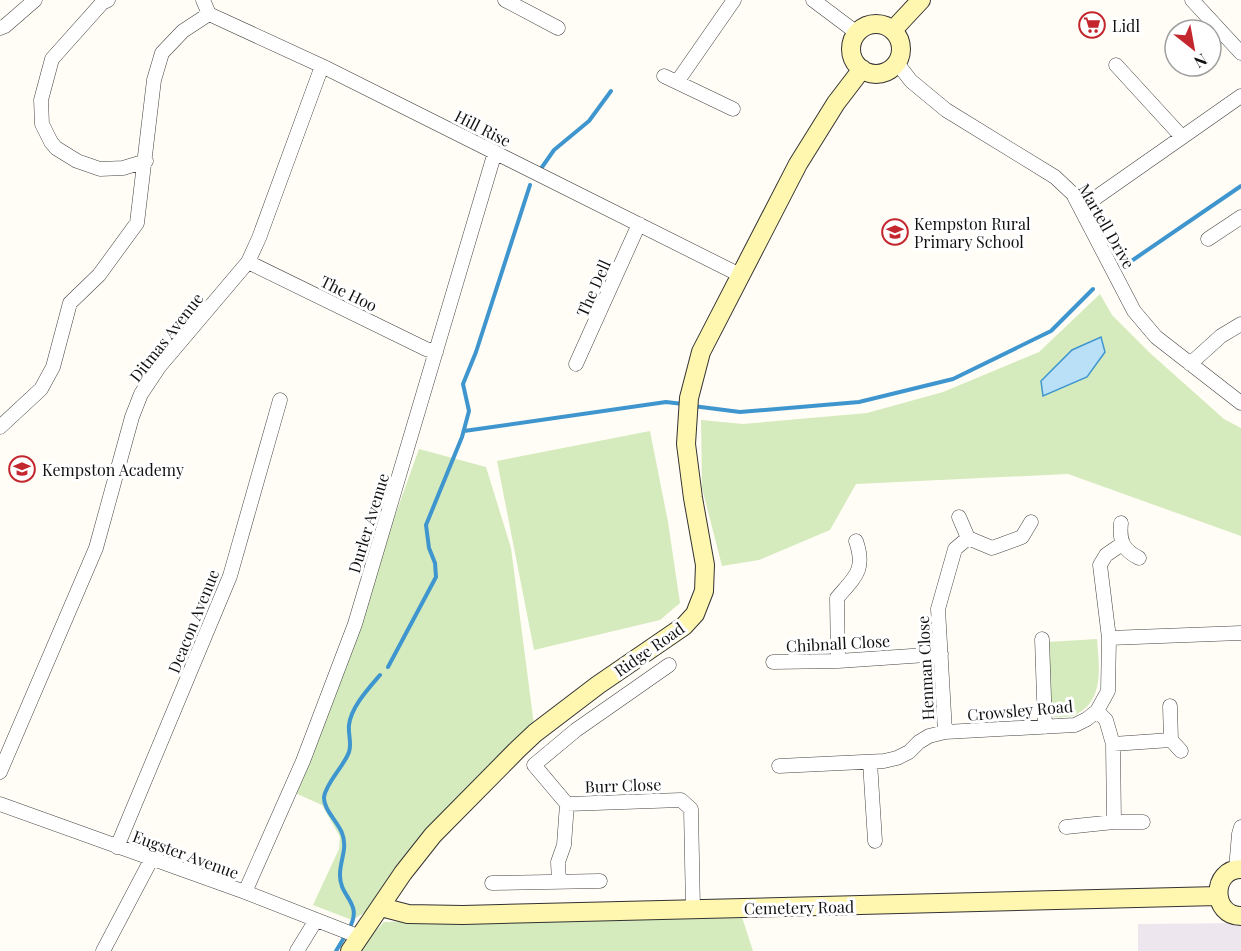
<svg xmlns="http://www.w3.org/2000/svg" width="1241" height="951" font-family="'Playfair Display',serif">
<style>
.industrial{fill:#eee6ef}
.green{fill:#d5ebbd}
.water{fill:#b9e0f7;stroke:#3f96cf;stroke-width:1.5}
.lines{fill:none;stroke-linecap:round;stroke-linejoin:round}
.stream{stroke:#3f96cf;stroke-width:4}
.street-casing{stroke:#444;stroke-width:15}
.secondary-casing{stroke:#333;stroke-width:20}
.street{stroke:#fff;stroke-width:14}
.secondary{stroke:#fff6b0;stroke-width:18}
.labels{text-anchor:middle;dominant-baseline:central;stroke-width:6;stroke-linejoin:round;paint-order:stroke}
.poi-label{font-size:16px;fill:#111;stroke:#fff;text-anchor:start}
.street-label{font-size:16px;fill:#111;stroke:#fff}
</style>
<rect width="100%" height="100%" fill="#fffdf5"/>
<path class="industrial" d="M 1241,923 L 1241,951 L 1138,951 L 1138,924 Z"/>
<path class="green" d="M 1100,294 L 1112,315 L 1150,353 L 1224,419 L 1241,428 L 1241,536 L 1068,474 L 856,484 L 830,530 L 759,560 L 722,566 L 702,488 L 701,420 L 743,424 L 867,413 L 943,392 L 1039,352 Z
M 650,431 L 668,522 L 680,603 L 660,620 L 534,650 L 497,461 Z
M 419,449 L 486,467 L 511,548 L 534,725 L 429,826 L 367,911 L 352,920 L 313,905 L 339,849 L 340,837 L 322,805 L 295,793 Z
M 1097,639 C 1099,666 1105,701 1075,715 C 1069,718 1058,717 1052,717 L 1047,642 Z
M 740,911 L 753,951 L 357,951 L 384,922 Z"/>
<path class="water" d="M 1101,337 L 1105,352 L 1087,377 L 1043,396 L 1041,381 L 1072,350 Z"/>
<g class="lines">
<path class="stream" d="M 540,170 L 554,150 L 589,121 L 611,91
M 1127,264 L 1241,186
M 693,406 L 740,412 L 859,402 L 953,379 L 1051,331 L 1093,289
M 464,431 L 666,402 L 683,404
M 388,667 L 436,577 L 435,563 L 429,548 L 426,525 L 462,437 L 469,411 L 463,384 L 476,352 L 530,185
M 349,929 C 364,902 339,898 340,874 C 340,860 348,848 342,833 C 338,822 323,809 324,797 C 326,783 344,766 349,752 C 352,744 348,734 349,725 C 351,707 369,688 380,675
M 336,951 L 345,936"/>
<g class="street-casing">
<path id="street" d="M 108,0 L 102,3 L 52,59 L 41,100 L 42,124 L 51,142 L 56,148 L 77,161 L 100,169 L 123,168 L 146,161
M 505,0 L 558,28
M 813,0 L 857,33
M 1192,0 L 1241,53
M 209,14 L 322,66 L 740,275
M 0,28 L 5,26 L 35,0
M 897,63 L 911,81 L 946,110 L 1055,177 L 1073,194 L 1134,311 L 1156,337 L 1241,403
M 1116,65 L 1182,137
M 664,76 L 733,109
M 677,82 L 734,0
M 1081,208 L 1241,96
M 1208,239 L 1241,217
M 248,262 L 426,349 L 436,352
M 576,364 L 639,224
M 1190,364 L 1221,336 L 1241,324
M 0,427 L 41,389 L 53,367 L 70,303 L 99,275 L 137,223 L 154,80 L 162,53 L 183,31 L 209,14 L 203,0
M 959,517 L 968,538 L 992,548 L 1022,537 L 1031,522
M 1121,523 C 1119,541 1123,550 1139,558
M 1109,638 L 1241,633
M 1042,639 L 1045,727
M 838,661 L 837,598 C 855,577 866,570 856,541
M 773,662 L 838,661 L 941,654
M 1097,711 L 1106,720 L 1113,744 L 1114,822 L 1143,822
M 945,732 L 938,609 L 955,549 L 968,538
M 1171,740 L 1181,751
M 1113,744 L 1171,740 L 1170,706
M 870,762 L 875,841
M 779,766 L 884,761 L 897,758 L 909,752 L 919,742 L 929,736 L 945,732 L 1075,725 L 1087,719 L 1097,711 L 1108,691 L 1109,638 L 1100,565 L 1106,555 L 1122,544
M 0,772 L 96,548 L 132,417 L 141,394 L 159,367 L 248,262 L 259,238 L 322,66
M 0,804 L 245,892 L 360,937
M 567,804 L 534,765 L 576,730 L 669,665
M 1066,827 L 1114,822
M 117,847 L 230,576 L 280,400
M 1236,869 L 1239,834 L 1241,827
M 559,882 L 558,862 L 564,845 L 567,804 L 681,800 L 691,809 L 693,909
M 492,883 L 600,881
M 245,892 L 303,761 L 355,624 L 495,152
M 103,951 L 152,858
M 297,951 L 316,920"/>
</g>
<g class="secondary-casing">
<path id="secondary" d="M851 49a25 25 0 1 1 50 0a25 25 0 1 1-50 0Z
M 893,30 L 921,0
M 1241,869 C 1211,869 1211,916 1241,916
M 381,907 L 408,914 L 463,915 L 1218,896
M 350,951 L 403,873 L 433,835 L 518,749 L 535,733 L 598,685 L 684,626 L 695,614 L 704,591 L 705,565 L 693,498 L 686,444 L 689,398 L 701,352 L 798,164 L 836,103 L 862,69"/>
</g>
<use href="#street" class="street"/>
<use href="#secondary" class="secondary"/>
</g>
<defs>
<g id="supermarket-ring" transform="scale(1.35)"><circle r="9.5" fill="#fff" stroke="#c4262e" stroke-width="1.5"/><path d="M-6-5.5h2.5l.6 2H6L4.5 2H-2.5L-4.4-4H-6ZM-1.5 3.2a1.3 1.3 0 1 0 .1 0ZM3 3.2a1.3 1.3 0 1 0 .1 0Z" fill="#c4262e"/></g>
<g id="school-ring" transform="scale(1.35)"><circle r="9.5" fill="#fff" stroke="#c4262e" stroke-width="1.5"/><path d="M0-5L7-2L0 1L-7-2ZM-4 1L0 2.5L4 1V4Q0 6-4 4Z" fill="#c4262e"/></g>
</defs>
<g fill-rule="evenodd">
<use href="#supermarket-ring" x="1092" y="25"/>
<use href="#school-ring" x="895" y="232"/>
<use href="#school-ring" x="22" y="469"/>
</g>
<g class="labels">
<g class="poi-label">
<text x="1112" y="25">Lidl</text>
<text x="914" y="223">Kempston Rural<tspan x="914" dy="18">Primary School</tspan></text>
<text x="42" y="469">Kempston Academy</text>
</g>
<g class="street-label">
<text transform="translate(483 128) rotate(27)">Hill Rise</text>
<text transform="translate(1107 226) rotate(60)">Martell Drive</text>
<text transform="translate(593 288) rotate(-66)">The Dell</text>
<text transform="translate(349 293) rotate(26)">The Hoo</text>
<text transform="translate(166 337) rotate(-52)">Ditmas Avenue</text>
<text transform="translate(368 523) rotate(-73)">Durler Avenue</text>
<text transform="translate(193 621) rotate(-68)">Deacon Avenue</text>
<text transform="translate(838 643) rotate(-3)">Chibnall Close</text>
<text transform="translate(649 649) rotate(-35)">Ridge Road</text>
<text transform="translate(925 668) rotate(-93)">Henman Close</text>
<text transform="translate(1020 710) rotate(-5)">Crowsley Road</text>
<text transform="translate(623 785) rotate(-2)">Burr Close</text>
<text transform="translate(186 854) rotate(20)">Eugster Avenue</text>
<text transform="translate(799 907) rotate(-1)">Cemetery Road</text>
</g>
</g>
<g transform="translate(1193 48) rotate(149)"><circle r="28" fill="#ffffff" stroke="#a0a0a0" stroke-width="1.5"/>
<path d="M0-4.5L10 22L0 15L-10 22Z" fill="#c4262e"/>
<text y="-9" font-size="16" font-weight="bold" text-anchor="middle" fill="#111111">N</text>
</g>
</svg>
